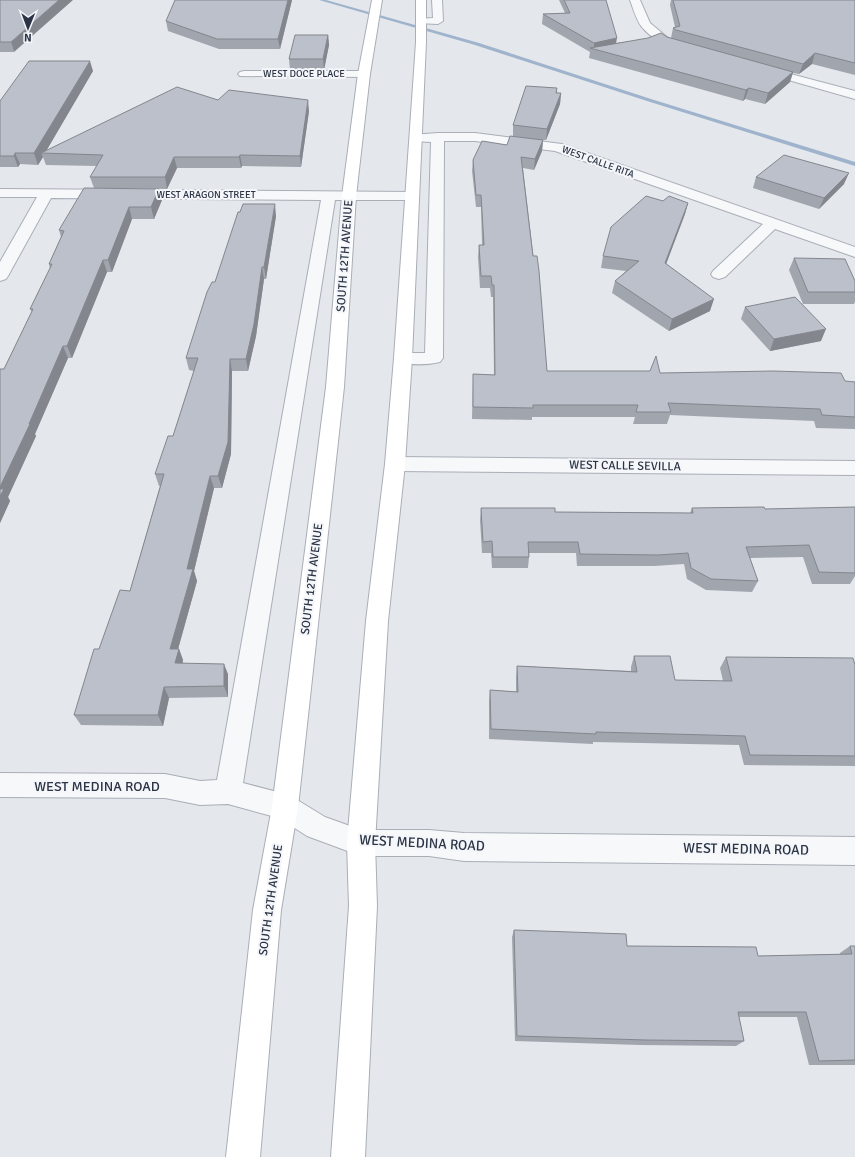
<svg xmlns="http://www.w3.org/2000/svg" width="855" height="1157" font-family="Signika,sans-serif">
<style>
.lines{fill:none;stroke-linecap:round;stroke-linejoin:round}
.stream{fill:#9fb4cc;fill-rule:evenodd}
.street-casing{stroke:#a9aeb7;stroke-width:2}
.secondary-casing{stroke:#a9aeb7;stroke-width:2}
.street{fill:#f7f8fa;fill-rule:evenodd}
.secondary{fill:#fff;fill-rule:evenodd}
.wall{fill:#a1a5ae}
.shaded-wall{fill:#83868d}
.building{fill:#bbc0ca;stroke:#83868d}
.labels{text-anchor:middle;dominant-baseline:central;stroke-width:4;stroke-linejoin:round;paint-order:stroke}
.far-street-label{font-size:10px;fill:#2b3445;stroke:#f4f6f9}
.street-label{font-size:12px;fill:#2b3445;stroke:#f4f6f9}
.near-street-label{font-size:14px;fill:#2b3445;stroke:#f4f6f9}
</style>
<rect width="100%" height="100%" fill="#e4e7ec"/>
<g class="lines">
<path class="stream" d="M 319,0 L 326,0 L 479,43 L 651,99 L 855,162 L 855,166 L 647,101 L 475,45 Z"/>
<g class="street-casing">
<path id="street" d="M 432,0 L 442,0 L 443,21 L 438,24 L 417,23 L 416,21 L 417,19 L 433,18 Z
M 630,0 L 640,0 L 650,23 L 673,42 L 686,45 L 688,47 L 686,49 C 671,53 650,37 641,26 C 636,19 633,8 630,0 Z
M 764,67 L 855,91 L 855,99 L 760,72 L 758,70 L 760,68 Z
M 244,71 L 364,71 L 368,72 L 370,74 L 368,76 L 364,77 L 240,76 L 238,74 L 240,72 Z
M 438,133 L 475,133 L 562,144 L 855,247 L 855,257 L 775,229 L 725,277 L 719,279 L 713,277 L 711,274 L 713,271 L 763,224 L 555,151 L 475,141 L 444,141 L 443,358 L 440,362 C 427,365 410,365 397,362 L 394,358 L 397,354 L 403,353 L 425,353 L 431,142 L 411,141 L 410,138 L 411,135 Z
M 0,189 L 412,192 L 417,193 L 419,196 L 417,199 L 412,200 L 335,200 L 243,783 L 285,794 L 294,798 L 325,817 L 361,830 L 429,830 L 464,833 L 855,837 L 855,865 L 464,861 L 429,856 L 361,856 L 307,836 L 279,818 L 228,804 L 200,805 L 165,798 L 0,797 L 0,773 L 165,774 L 200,781 L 217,780 L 321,200 L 51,198 L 8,276 L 6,279 L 0,281 L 0,262 L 37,197 L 0,197 Z
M 395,457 L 855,461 L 855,475 L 395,471 L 388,469 L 385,464 L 388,459 Z"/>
</g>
<g class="secondary-casing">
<path id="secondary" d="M 372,0 L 382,0 L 370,74 L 356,196 L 344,387 L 298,807 L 281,910 L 260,1157 L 226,1157 L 253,910 L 272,807 L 326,387 L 342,196 L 358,74 Z
M 416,0 L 426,0 L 426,42 L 412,358 L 405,464 L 388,621 L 375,843 L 377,906 L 365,1157 L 331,1157 L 349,906 L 347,843 L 366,621 L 385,464 L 394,358 L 416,42 Z"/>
</g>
<use href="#street" class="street"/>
<use href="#secondary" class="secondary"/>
</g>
<path class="wall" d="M 0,0 L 14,52 L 0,52 Z
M 292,0 L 280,49 L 219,49 L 168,31 L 166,21 Z
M 559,0 L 606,0 L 616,43 L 667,37 L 671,38 L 673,28 L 675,27 L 670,5 L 671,0 L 855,0 L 855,75 L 812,64 L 799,74 L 793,73 L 790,82 L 765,104 L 745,99 L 743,101 L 589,58 L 590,52 L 542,24 L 543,14 L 565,13 Z
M 328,35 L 329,45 L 324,70 L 290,70 L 289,59 Z
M 93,71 L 46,151 L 218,100 L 309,111 L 301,167 L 242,166 L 241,168 L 177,168 L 167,189 L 94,188 L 90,177 L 97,166 L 46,165 L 43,157 L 38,165 L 20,164 L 18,167 L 0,167 L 0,101 Z
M 557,88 L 557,93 L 561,93 L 560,104 L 546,140 L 543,140 L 542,151 L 534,170 L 523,168 L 547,371 L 660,373 L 855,382 L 855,429 L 816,428 L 814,421 L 670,415 L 667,424 L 633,424 L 635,417 L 532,417 L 532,420 L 472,419 L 473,374 L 494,375 L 493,297 L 491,297 L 490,288 L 480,288 L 478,257 L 479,245 L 482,245 L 481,207 L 476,207 L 472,171 L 473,160 L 507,145 L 513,136 L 513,125 Z
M 756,177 L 844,184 L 819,209 L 753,188 Z
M 159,189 L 162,200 L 154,219 L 132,219 L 112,272 L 107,272 L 72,358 L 68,358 L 35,434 L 36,436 L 8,497 L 10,501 L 0,523 L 4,369 L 32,312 L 30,309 L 50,269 L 49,264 L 61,237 L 59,230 Z
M 663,201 L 688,203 L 685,214 L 666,264 L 710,311 L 669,331 L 612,293 L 615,281 L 626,271 L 601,268 L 603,256 Z
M 276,216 L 266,279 L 264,279 L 256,336 L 248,371 L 232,371 L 231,454 L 222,488 L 214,488 L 194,571 L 197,581 L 178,649 L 179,649 L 183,660 L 183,663 L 228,674 L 228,697 L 169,698 L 163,726 L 81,725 L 74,715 L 99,649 L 130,591 L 160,486 L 159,486 L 155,474 L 173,436 L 194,371 L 189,370 L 186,358 L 215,282 Z
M 794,258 L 855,281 L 855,302 L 854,304 L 803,304 L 789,270 Z
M 745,307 L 821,341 L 770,351 L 741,319 Z
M 855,507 L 855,576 L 850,584 L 812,584 L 803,557 L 750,558 L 758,581 L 752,592 L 706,590 L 687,579 L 684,564 L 654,566 L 577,566 L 576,553 L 529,553 L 529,557 L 528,568 L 492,568 L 491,553 L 482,553 L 480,520 L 481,508 L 555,512 L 690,513 L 692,508 L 765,509 Z
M 634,656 L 675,680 L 723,681 L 720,668 L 726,657 L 855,665 L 855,766 L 744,765 L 739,745 L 593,742 L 593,744 L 489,739 L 489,701 L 490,690 L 516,692 L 516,677 L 517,666 L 631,671 L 631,667 Z
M 514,930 L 627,946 L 758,956 L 840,954 L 840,953 L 850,946 L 855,946 L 855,1065 L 809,1065 L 797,1017 L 739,1017 L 744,1041 L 736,1046 L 640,1045 L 515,1041 L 512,937 Z"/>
<path class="shaded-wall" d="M 59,0 L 73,0 L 14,52 L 11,42 Z
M 288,0 L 292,0 L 280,49 L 278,39 Z
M 328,35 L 329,45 L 324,70 L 323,59 Z
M 617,38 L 615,49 L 594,49 L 594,43 Z
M 815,53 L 812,64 L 799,74 L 803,64 Z
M 90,61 L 93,71 L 45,153 L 41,153 L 43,157 L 38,165 L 34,153 Z
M 793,72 L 790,82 L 765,104 L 768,93 Z
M 749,88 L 745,99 L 743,101 L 746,90 Z
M 561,93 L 560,104 L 546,140 L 547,129 Z
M 308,100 L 309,111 L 301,167 L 300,156 Z
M 543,140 L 542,151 L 534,170 L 535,159 Z
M 15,153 L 20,164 L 18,167 L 14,156 Z
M 240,155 L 242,166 L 241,168 L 239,157 Z
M 174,157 L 177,168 L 167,189 L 165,177 Z
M 849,173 L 844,184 L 819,209 L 824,198 Z
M 159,189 L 162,200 L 154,219 L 151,207 Z
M 688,203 L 685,214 L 662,275 L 665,263 Z
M 275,204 L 276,216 L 266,279 L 264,267 Z
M 129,207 L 132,219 L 112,272 L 108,260 Z
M 103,260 L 107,272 L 72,358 L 67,346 Z
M 262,267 L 264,279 L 256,336 L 248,371 L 246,359 Z
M 714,299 L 710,311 L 669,331 L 672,319 Z
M 826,329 L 821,341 L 770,351 L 774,339 Z
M 63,346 L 68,358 L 35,434 L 36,436 L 8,497 L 10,501 L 0,523 L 0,487 Z
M 230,359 L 232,371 L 231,454 L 222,488 L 218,476 Z
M 210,476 L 214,488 L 194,571 L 197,581 L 175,660 L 170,649 L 187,569 Z
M 179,649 L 183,660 L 180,674 L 175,663 Z
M 224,664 L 228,674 L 228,697 L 224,686 Z
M 164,687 L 169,698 L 163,726 L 158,715 Z"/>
<path class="building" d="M 0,0 L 59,0 L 11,42 L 0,42 Z
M 175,0 L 288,0 L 278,39 L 217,39 L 166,21 Z
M 564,0 L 606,0 L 617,38 L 594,43 L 543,14 L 570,13 Z
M 673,0 L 855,0 L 855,63 L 815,53 L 803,64 L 676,30 L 673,28 L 680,26 Z
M 661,33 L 667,37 L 793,72 L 768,93 L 749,88 L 746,90 L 590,48 L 648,38 Z
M 295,35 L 328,35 L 323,59 L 289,59 Z
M 29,61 L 90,61 L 34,153 L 15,153 L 14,156 L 0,156 L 0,101 Z
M 526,86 L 557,88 L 556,93 L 561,93 L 547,129 L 513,125 Z
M 177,87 L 218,100 L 229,90 L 308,100 L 300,156 L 240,155 L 239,157 L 174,157 L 165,177 L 90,177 L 103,155 L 41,153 Z
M 510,136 L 543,140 L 535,159 L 521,157 L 533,256 L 537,256 L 539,271 L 547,371 L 650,371 L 656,356 L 660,373 L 773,371 L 841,373 L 845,381 L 855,382 L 855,417 L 822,415 L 820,409 L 668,403 L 671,412 L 636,412 L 638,405 L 533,405 L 533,408 L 473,407 L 473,374 L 495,375 L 494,285 L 492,285 L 491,276 L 481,276 L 479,245 L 484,245 L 481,195 L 476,195 L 473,160 L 482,141 L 507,145 Z
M 784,155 L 849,173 L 824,198 L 756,177 Z
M 84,188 L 159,189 L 151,207 L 129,207 L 108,260 L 103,260 L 67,346 L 63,346 L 29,424 L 30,424 L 0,487 L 0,369 L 4,369 L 33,309 L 30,309 L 52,264 L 49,264 L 64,231 L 59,230 Z
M 646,196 L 663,201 L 669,196 L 688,203 L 665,263 L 714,299 L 672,319 L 615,281 L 639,261 L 603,256 L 611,227 Z
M 243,204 L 275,204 L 264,267 L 262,267 L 254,324 L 246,359 L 230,359 L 228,442 L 218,476 L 210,476 L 187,569 L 193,569 L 170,649 L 179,649 L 175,663 L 224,664 L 224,686 L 164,687 L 158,715 L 74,715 L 94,649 L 99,649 L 120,590 L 130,591 L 164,474 L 155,474 L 168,436 L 173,436 L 198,358 L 186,358 L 207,292 L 212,282 L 215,282 L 238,212 L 240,212 Z
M 794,258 L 845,259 L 855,281 L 855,292 L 808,292 Z
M 795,297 L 826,329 L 774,339 L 745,307 Z
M 0,489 L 4,489 L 0,496 Z
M 764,507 L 765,509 L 855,507 L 855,573 L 819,572 L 809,545 L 746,547 L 758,581 L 711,579 L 691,568 L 688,553 L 658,555 L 580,554 L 578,542 L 528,542 L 529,557 L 493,557 L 492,541 L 483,542 L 481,508 L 555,508 L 555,512 L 693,513 L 692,508 Z
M 634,656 L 670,656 L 675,680 L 732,681 L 726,657 L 853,658 L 855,665 L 855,756 L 750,755 L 745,736 L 596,732 L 596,734 L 491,729 L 490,690 L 518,692 L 517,666 L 637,672 Z
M 514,930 L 626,934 L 627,946 L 756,947 L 758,956 L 852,954 L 850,946 L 855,946 L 855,1060 L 819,1061 L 806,1012 L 738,1012 L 744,1041 L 646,1040 L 517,1036 Z"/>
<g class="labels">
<g class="far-street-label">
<text x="304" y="74">WEST DOCE PLACE</text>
<text transform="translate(598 162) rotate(20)">WEST CALLE RITA</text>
<text x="206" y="195">WEST ARAGON STREET</text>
</g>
<g class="street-label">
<text transform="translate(345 256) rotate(-86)">SOUTH 12TH AVENUE</text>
<text transform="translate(625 466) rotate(1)">WEST CALLE SEVILLA</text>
<text transform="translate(312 579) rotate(-83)">SOUTH 12TH AVENUE</text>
<text transform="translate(271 900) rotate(-82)">SOUTH 12TH AVENUE</text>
</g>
<g class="near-street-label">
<text x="97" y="786">WEST MEDINA ROAD</text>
<text transform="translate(422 843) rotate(3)">WEST MEDINA ROAD</text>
<text transform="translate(746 849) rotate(1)">WEST MEDINA ROAD</text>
</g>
</g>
<g transform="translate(28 28) rotate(181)" stroke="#f4f6f9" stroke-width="3" paint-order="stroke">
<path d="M0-3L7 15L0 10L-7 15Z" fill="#2b3445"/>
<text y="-6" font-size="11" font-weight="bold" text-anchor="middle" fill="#2b3445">N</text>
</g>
</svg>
